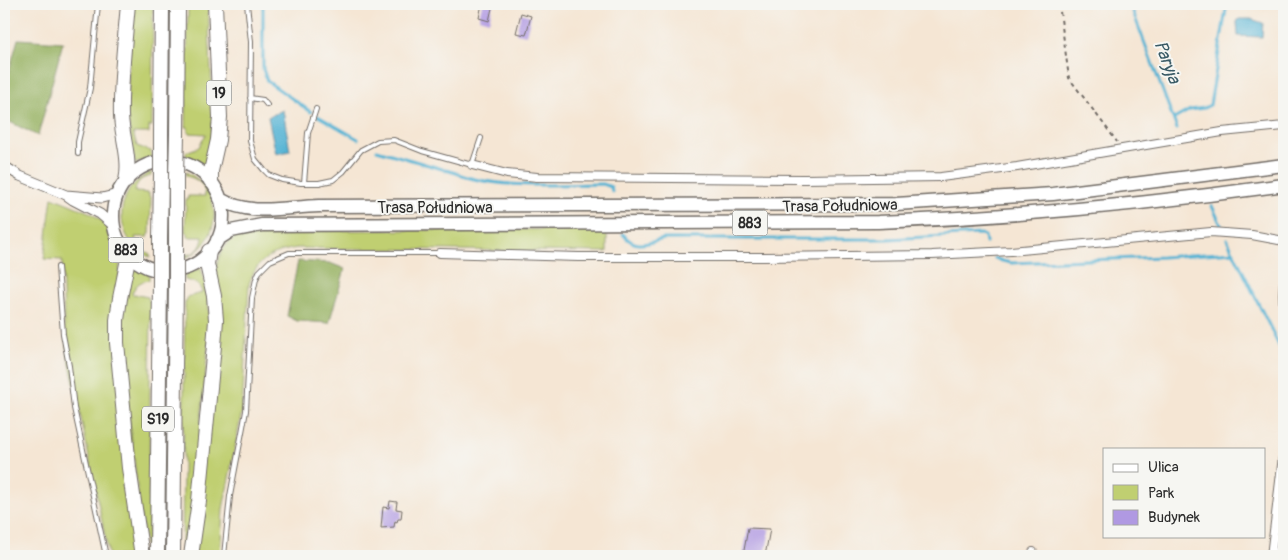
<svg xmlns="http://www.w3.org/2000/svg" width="1288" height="560" font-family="Pangolin,sans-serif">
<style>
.green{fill:#c0cf71;stroke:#767d4e}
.forest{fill:#98b263;stroke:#626e47}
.water{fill:#56b4d4;stroke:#407080}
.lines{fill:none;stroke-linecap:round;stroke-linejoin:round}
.stream{stroke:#56b4d4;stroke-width:3}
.building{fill:#b099e2}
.service-casing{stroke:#726c66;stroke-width:6}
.minor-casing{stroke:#726c66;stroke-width:10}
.tertiary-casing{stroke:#726c66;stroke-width:11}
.trunk-casing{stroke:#726c66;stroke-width:15}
.motorway-casing{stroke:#726c66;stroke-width:16}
.path{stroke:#726c66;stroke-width:2;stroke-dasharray:4 4;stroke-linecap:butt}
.service{stroke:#fff;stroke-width:4}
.minor{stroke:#fff;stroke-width:8}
.tertiary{stroke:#fff;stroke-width:9}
.trunk{stroke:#fff;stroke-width:12}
.motorway{stroke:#fff;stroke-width:14}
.motorway-bridge-casing{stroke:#726c66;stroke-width:16;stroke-linecap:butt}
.motorway-bridge{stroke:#fff;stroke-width:14}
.labels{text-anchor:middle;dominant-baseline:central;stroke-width:4;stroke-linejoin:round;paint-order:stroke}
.shield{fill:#f6f6f2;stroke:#686867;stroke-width:1}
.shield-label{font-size:15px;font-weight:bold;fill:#2b2b2b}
.street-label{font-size:16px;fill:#2b2b2b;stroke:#f6f6f2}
.water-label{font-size:18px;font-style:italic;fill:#3a5b66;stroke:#f6f6f2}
</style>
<rect width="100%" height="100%" fill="#f6f6f2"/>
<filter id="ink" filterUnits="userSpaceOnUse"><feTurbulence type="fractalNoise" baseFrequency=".02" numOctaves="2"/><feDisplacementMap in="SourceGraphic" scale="10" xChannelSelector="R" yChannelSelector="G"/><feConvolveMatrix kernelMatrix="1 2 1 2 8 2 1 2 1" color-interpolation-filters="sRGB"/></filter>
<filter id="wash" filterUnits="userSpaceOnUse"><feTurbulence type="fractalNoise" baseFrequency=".0096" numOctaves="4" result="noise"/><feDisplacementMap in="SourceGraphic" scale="20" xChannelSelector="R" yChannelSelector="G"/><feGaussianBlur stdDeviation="1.12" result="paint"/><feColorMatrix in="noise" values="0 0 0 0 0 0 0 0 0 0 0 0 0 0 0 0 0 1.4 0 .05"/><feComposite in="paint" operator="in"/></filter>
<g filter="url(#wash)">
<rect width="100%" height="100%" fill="#f5e6d4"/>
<path class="green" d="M 134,4 L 153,4 L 152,126 L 149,126 L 149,133 L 133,133 L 137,146 L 151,151 L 151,157 L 135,164 L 127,114 L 129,61 Z
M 188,4 L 208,4 L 213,115 L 210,147 L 205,165 L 186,156 L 186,152 L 199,147 L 206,134 L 188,133 L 188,127 L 186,127 Z
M 151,172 L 151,176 C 141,178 136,182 135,192 L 149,193 L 149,197 L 151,198 L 150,234 L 149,234 L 148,237 L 135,237 L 138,247 L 150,254 L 150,257 C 125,248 114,215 128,192 C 133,183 141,177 151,172 Z
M 186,172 C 192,175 198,179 202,183 C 224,208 215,246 185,258 L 185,255 C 196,254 202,248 203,237 L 188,237 L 188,233 L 185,232 L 186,199 L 188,199 L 188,196 L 205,196 C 205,184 198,179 186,176 Z
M 52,197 L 91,213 L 102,221 L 108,228 L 120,259 L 119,279 L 139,556 L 109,556 L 68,354 L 64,324 L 62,260 L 44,259 Z
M 607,229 L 607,252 L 297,248 C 272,252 257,259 249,284 L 242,411 L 223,509 L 220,556 L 195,556 L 217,265 C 221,246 232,236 251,231 Z
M 135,267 L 149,274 L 149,280 C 140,281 135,285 132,294 L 148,297 L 149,301 L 151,301 L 148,552 L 147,555 L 139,505 L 123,358 L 123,315 L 133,268 Z
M 201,268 L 208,297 L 210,326 L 188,556 L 182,556 L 185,301 L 187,301 L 187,297 L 202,293 C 200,284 194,282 185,280 L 185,274 Z
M 167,287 L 169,287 L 169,294 L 170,294 L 167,556 L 163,556 Z"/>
<path class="forest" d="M 18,39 L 63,42 L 38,136 L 4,119 L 4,89 Z
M 298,261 L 330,263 L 345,269 L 329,323 L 297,321 L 287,316 Z"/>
<path class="water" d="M 1239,19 L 1251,19 L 1263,23 L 1262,37 L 1238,36 L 1237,22 Z
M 283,110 L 290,151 L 276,154 L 268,117 Z"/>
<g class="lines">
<path class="stream" d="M 263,4 L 263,69 L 267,81 L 311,112
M 1130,4 L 1177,129
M 318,116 L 358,139
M 1174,119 L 1190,110 L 1204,108 L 1210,105 L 1227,4
M 377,150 L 456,173 C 495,190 561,184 603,184 L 611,187 L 612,192
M 1212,206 L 1221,225
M 623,234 C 635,250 647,243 664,239 L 888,239 L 981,234 L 985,236 L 986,243
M 1227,239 L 1284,356
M 995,258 L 1002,261 L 1011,263 L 1162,257 L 1234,252"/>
</g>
<g id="blocks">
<path class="building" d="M 482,4 L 493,4 L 489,21 L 479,18 Z
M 521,13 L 531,16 L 526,35 L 516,33 Z
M 390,501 L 397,502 L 396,509 L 402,510 L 401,519 L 398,519 L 397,522 L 395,521 L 394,527 L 381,528 L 383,507 L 389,508 Z
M 748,528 L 770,529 L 765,556 L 743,556 Z"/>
</g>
</g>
<g filter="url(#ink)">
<use href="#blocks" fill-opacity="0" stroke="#726c66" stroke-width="1"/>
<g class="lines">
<g class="service-casing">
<path id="service" d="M 247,4 L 251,42 L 250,141 L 255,159 L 264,170 L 269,175 L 282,180 L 301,183 L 319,183 L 333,180 L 343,172 L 361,150 L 378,141 L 394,140 L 422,151 L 472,165 L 481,138
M 250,98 L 263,100 L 267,105
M 78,154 L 78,142 L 90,88 L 98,4
M 304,183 L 308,133 L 316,109
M 58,267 L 63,334 L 69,366 L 74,408 L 106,556
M 224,556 L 230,496 L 246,411 L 252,298 L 256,279 L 259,272 L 270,261 L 289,253 L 440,253"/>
</g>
<g class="minor-casing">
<path id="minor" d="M 472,165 L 507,174 L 537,177 L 804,179 L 941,177 L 1017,167 L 1222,132 L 1284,126
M 440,253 L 578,257 L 764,257 L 932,255 L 1011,251 L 1211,232 L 1252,235 L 1284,241
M 1284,282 L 1283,294 L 1284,313
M 1033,552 L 1033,556
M 1271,556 L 1284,448"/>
</g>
<g class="tertiary-casing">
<path id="tertiary" d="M 4,166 L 20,176 L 66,195 L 73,200 L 100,214 L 114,226
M 66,195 L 102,198 L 118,194"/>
</g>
<g class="trunk-casing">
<path id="trunk" d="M113 216a55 55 0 1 1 110 0a55 55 0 1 1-110 0Z
M 220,199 C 251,217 285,207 319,206 L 896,204 L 1053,194 L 1284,165
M 217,240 L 231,231 L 262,225 L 878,222 C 1014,217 1149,204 1284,185"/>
</g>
<g class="motorway-casing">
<path id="motorway" d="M 161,134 L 162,4
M 177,134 L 178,4
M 126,181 C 131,159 122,138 121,116 C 120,79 125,40 128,4
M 211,181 L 211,171 L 218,140 L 220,117 L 215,4
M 160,238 L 161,176
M 176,238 L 176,176
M 129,254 L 120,298 L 117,320 L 117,343 L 129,468 L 142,556
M 157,556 L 160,281
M 173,556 L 176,281
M 191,556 L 199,501 L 214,346 L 216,320 L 214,296 L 207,264 L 209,251"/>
</g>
<path class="path" d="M 1059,4 L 1069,78 L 1115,139 L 1117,142"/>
<use href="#service" class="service"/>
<use href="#minor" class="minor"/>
<use href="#tertiary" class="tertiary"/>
<use href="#trunk" class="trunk"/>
<use href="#motorway" class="motorway"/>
<g class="motorway-bridge-casing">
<path id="motorway-bridge" d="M 161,176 L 161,134
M 176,176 L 177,134
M 160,281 L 160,238
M 176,281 L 176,238"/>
</g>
<use href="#motorway-bridge" class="motorway-bridge"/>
</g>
</g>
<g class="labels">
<g class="shield">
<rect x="206.5" y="80.5" width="25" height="25" rx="4"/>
<rect x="732.5" y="210.5" width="35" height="25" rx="4"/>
<rect x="108.5" y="237.5" width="35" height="25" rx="4"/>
<rect x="142" y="406.5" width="32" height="25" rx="4"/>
</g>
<g class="shield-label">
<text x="219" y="93">19</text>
<text x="750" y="223">883</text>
<text x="126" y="250">883</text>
<text x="158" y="419">S19</text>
</g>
<g class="street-label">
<text transform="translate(840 206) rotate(-1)">Trasa Południowa</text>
<text x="435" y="208">Trasa Południowa</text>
</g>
<g class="water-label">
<text transform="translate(1167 62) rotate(69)">Paryja</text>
</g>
</g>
<rect width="1288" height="560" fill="none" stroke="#f6f6f2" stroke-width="20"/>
<rect x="1103" y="448" width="162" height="90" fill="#f6f6f2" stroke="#a5a5a2"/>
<rect x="1113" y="464" width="25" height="8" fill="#ffffff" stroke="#a5a5a2"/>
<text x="1148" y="472" font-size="15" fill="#2b2b2b">Ulica</text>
<rect x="1113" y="485" width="25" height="15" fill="#c0cf71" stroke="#a5a5a2"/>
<text x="1148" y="498" font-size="15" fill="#2b2b2b">Park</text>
<rect x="1113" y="510" width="25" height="15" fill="#b099e2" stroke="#a5a5a2"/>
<text x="1148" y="522" font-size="15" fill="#2b2b2b">Budynek</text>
</svg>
